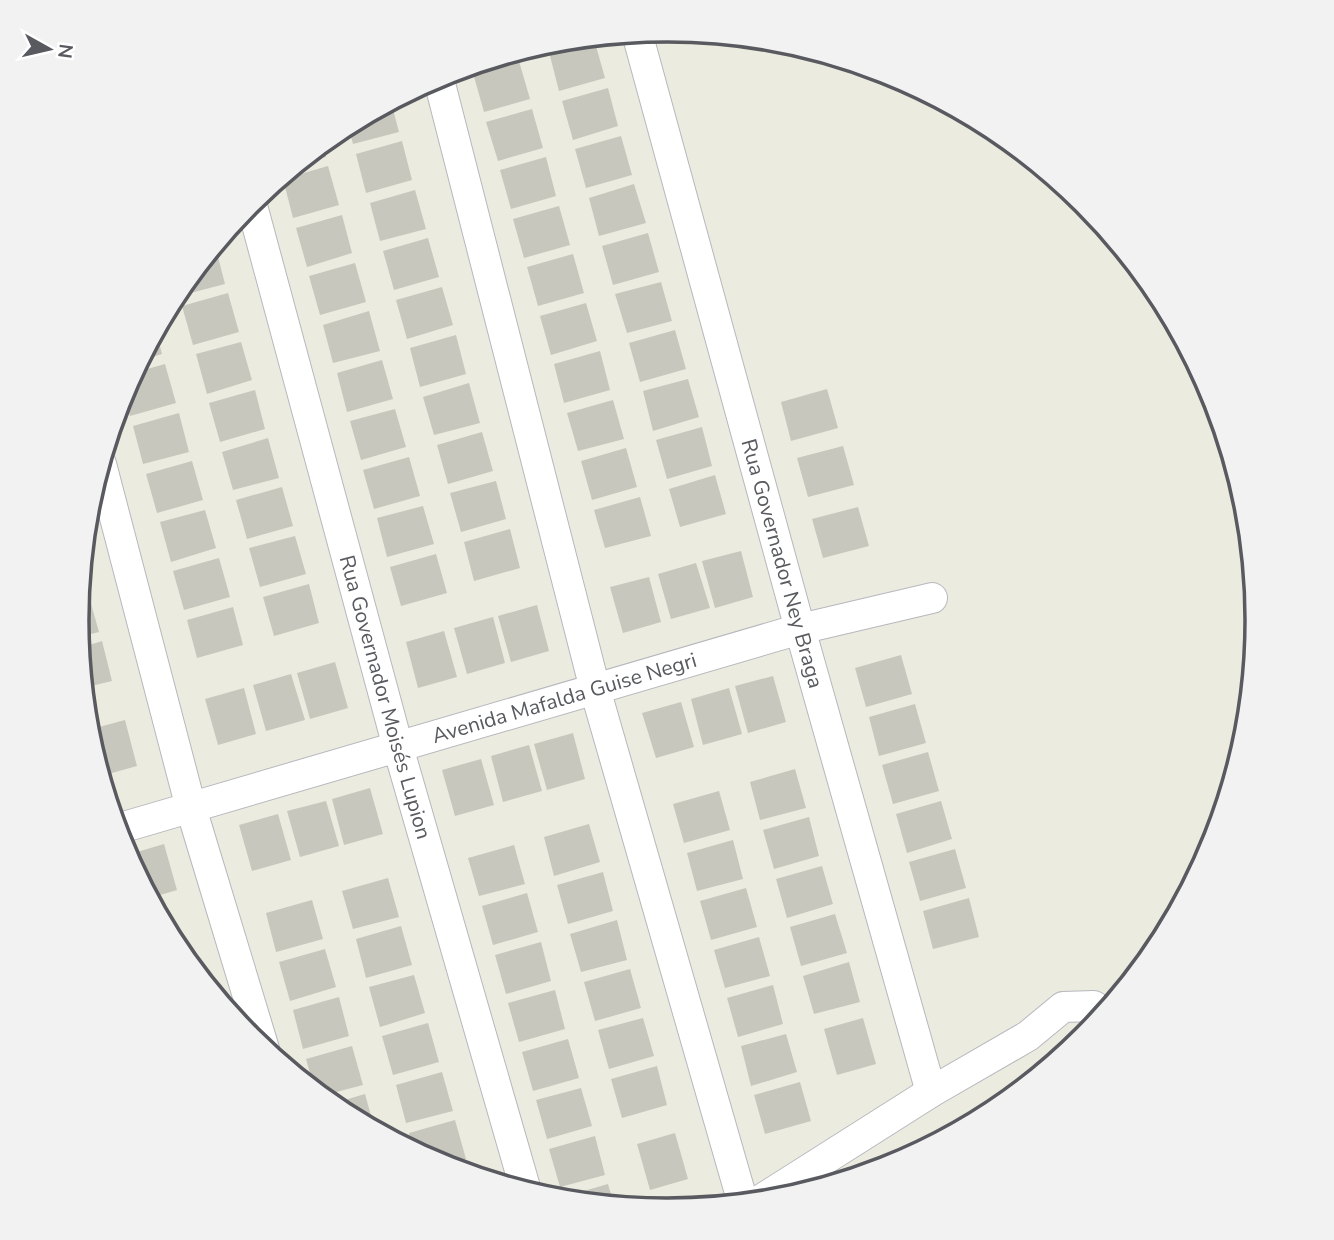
<svg xmlns="http://www.w3.org/2000/svg" width="1334" height="1240" font-family="'Nunito Sans',sans-serif">
<style>
.building{fill:#c8c7be}
.lines{fill:none;stroke-linecap:round;stroke-linejoin:round}
.minor-casing{stroke:#b7b8be;stroke-width:32}
.minor{stroke:#fff;stroke-width:30}
.labels{text-anchor:middle;dominant-baseline:central;stroke-width:6;stroke-linejoin:round;paint-order:stroke}
.street-label{font-size:21px;fill:#585a60;stroke:#fff}
.rim{fill:none;stroke:#585a60;stroke-width:3.5}
</style>
<rect width="100%" height="100%" fill="#ebebdf"/>
<path class="building" d="M 594,39 L 605,78 L 559,91 L 549,52 Z
M 519,61 L 530,99 L 484,112 L 473,73 Z
M 608,88 L 618,126 L 573,140 L 562,101 Z
M 391,102 L 399,132 L 353,144 L 348,125 Z
M 532,109 L 543,148 L 498,161 L 486,122 Z
M 621,136 L 632,175 L 586,188 L 575,149 Z
M 402,141 L 412,180 L 366,193 L 356,154 Z
M 322,143 L 326,157 L 295,165 Z
M 546,157 L 556,196 L 511,209 L 500,170 Z
M 328,166 L 339,205 L 293,218 L 283,179 Z
M 634,184 L 646,223 L 599,236 L 589,198 Z
M 415,190 L 426,229 L 380,241 L 370,203 Z
M 559,206 L 570,245 L 524,258 L 513,219 Z
M 342,215 L 352,253 L 307,267 L 296,228 Z
M 648,233 L 659,272 L 613,285 L 602,246 Z
M 428,238 L 439,277 L 394,290 L 383,251 Z
M 215,245 L 225,284 L 179,296 L 178,290 Z
M 573,254 L 584,293 L 538,306 L 527,267 Z
M 355,263 L 366,302 L 320,315 L 309,276 Z
M 661,282 L 672,321 L 627,333 L 615,294 Z
M 442,287 L 453,325 L 407,339 L 396,300 Z
M 228,293 L 239,332 L 193,345 L 182,306 Z
M 586,303 L 597,341 L 551,355 L 540,316 Z
M 369,311 L 380,351 L 333,363 L 323,325 Z
M 675,330 L 686,369 L 640,382 L 629,343 Z
M 156,331 L 162,354 L 139,361 Z
M 456,335 L 466,374 L 420,387 L 410,348 Z
M 241,342 L 252,380 L 207,394 L 196,354 Z
M 600,351 L 610,390 L 564,403 L 554,364 Z
M 382,360 L 393,399 L 347,412 L 337,373 Z
M 165,364 L 176,403 L 130,416 L 123,391 L 133,373 Z
M 688,379 L 699,417 L 653,431 L 643,391 Z
M 469,383 L 480,423 L 434,435 L 423,397 Z
M 827,389 L 838,428 L 791,441 L 781,402 Z
M 255,390 L 265,429 L 220,442 L 209,403 Z
M 613,400 L 624,439 L 578,451 L 567,413 Z
M 395,409 L 406,447 L 361,460 L 350,421 Z
M 179,413 L 189,452 L 143,464 L 133,426 Z
M 702,427 L 712,466 L 667,479 L 656,440 Z
M 482,432 L 493,471 L 448,484 L 437,445 Z
M 268,438 L 279,478 L 233,490 L 222,452 Z
M 843,446 L 854,485 L 808,497 L 797,458 Z
M 626,448 L 637,487 L 592,500 L 581,461 Z
M 409,457 L 420,496 L 374,509 L 363,470 Z
M 192,461 L 203,500 L 157,513 L 146,474 Z
M 715,475 L 726,514 L 680,527 L 669,489 Z
M 496,481 L 506,519 L 461,532 L 450,493 Z
M 282,487 L 293,526 L 247,539 L 236,500 Z
M 640,497 L 651,536 L 605,548 L 594,510 Z
M 423,506 L 434,544 L 387,557 L 377,518 Z
M 858,507 L 869,546 L 823,558 L 812,519 Z
M 205,510 L 216,548 L 171,562 L 160,522 Z
M 510,529 L 520,568 L 474,581 L 464,542 Z
M 295,536 L 306,574 L 260,587 L 249,548 Z
M 741,551 L 753,597 L 715,608 L 702,561 Z
M 436,554 L 447,593 L 401,606 L 390,567 Z
M 219,558 L 230,597 L 184,610 L 173,571 Z
M 696,563 L 710,608 L 671,619 L 658,574 Z
M 649,577 L 661,622 L 623,633 L 610,587 Z
M 309,584 L 319,623 L 274,636 L 263,597 Z
M 88,593 L 99,632 L 79,637 L 77,620 L 79,595 Z
M 537,605 L 549,651 L 511,662 L 498,616 Z
M 233,607 L 243,645 L 197,658 L 187,620 Z
M 493,617 L 505,663 L 467,674 L 454,628 Z
M 444,631 L 457,677 L 418,688 L 406,642 Z
M 102,641 L 112,681 L 83,688 L 80,648 Z
M 901,655 L 912,694 L 866,707 L 855,668 Z
M 335,662 L 348,708 L 310,719 L 297,673 Z
M 291,674 L 305,720 L 266,731 L 253,685 Z
M 773,676 L 786,722 L 748,733 L 735,686 Z
M 244,688 L 256,734 L 218,745 L 205,699 Z
M 729,688 L 742,734 L 703,745 L 691,699 Z
M 681,702 L 694,747 L 656,758 L 642,713 Z
M 915,704 L 926,743 L 879,756 L 869,717 Z
M 125,720 L 137,766 L 101,776 L 88,730 Z
M 573,733 L 585,779 L 547,790 L 534,744 Z
M 529,745 L 542,791 L 503,802 L 491,756 Z
M 928,752 L 939,791 L 893,804 L 882,765 Z
M 481,759 L 494,805 L 455,816 L 442,770 Z
M 795,769 L 806,808 L 760,820 L 750,782 Z
M 370,788 L 383,834 L 344,845 L 332,799 Z
M 719,791 L 730,830 L 684,843 L 673,804 Z
M 326,801 L 339,846 L 300,857 L 287,811 Z
M 941,801 L 952,839 L 907,853 L 896,814 Z
M 278,814 L 291,860 L 252,871 L 239,825 Z
M 809,817 L 819,856 L 774,869 L 763,830 Z
M 589,824 L 600,862 L 554,876 L 544,837 Z
M 733,840 L 743,879 L 697,891 L 687,853 Z
M 164,844 L 177,890 L 150,898 L 127,855 Z
M 514,845 L 525,884 L 479,896 L 468,858 Z
M 955,849 L 966,888 L 920,901 L 909,862 Z
M 822,866 L 833,904 L 787,918 L 776,879 Z
M 603,872 L 613,911 L 568,924 L 557,885 Z
M 388,878 L 399,917 L 353,929 L 342,891 Z
M 746,888 L 757,927 L 711,940 L 700,901 Z
M 527,893 L 538,932 L 493,945 L 482,906 Z
M 969,898 L 979,937 L 933,949 L 923,911 Z
M 312,900 L 323,939 L 276,952 L 266,913 Z
M 835,914 L 847,953 L 801,966 L 790,927 Z
M 617,920 L 627,960 L 581,972 L 570,934 Z
M 401,926 L 412,965 L 366,978 L 356,939 Z
M 759,937 L 770,976 L 725,988 L 714,950 Z
M 184,941 L 191,966 L 174,944 Z
M 541,942 L 551,981 L 506,994 L 495,955 Z
M 325,949 L 336,987 L 290,1001 L 279,962 Z
M 849,962 L 860,1002 L 814,1014 L 803,976 Z
M 630,969 L 641,1008 L 595,1021 L 584,982 Z
M 414,975 L 425,1013 L 380,1027 L 369,987 Z
M 773,985 L 783,1024 L 738,1037 L 727,998 Z
M 555,990 L 565,1029 L 519,1042 L 508,1003 Z
M 339,997 L 349,1036 L 303,1049 L 293,1010 Z
M 643,1018 L 654,1056 L 609,1069 L 598,1030 Z
M 863,1018 L 876,1064 L 837,1075 L 824,1029 Z
M 428,1023 L 439,1062 L 393,1075 L 382,1036 Z
M 786,1034 L 797,1072 L 751,1086 L 741,1046 Z
M 568,1039 L 579,1078 L 533,1091 L 522,1052 Z
M 352,1046 L 363,1085 L 321,1096 L 315,1091 L 306,1059 Z
M 657,1066 L 667,1105 L 622,1118 L 611,1079 Z
M 442,1072 L 453,1111 L 406,1123 L 396,1085 Z
M 800,1082 L 811,1121 L 765,1134 L 754,1095 Z
M 581,1088 L 592,1126 L 547,1139 L 536,1100 Z
M 365,1094 L 375,1130 L 331,1104 Z
M 455,1120 L 466,1159 L 443,1166 L 414,1151 L 409,1133 Z
M 675,1133 L 688,1179 L 650,1190 L 637,1144 Z
M 595,1136 L 605,1175 L 560,1187 L 549,1149 Z
M 608,1184 L 614,1205 L 563,1200 L 563,1197 Z"/>
<g class="lines">
<g class="minor-casing">
<g id="minor">
<path id="s1" d="M 637,33 L 800,629 L 931,1092"/>
<path d="M 438,76 L 595,689 L 743,1203"/>
<path id="s2" d="M 251,202 L 398,747 L 526,1191"/>
<path d="M 101,464 L 191,808 L 264,1049"/>
<path id="s3" d="M 117,829 L 800,629 L 932,598"/>
<path d="M 759,1201 L 931,1092 L 1028,1036 L 1063,1007 L 1094,1006 L 1104,1013"/>
</g>
</g>
<use href="#minor" class="minor"/>
</g>
<g class="labels">
<g class="street-label">
<text stroke="none"><textPath href="#s1" startOffset="550">Rua Governador Ney Braga</textPath></text>
<text stroke="none"><textPath href="#s2" startOffset="513">Rua Governador Moisés Lupion</textPath></text>
<text stroke="none"><textPath href="#s3" startOffset="466">Avenida Mafalda Guise Negri</textPath></text>
</g>
</g>
<path d="M0 0H1334V1240H0ZM89 620a578 578 0 1 1 1156 0a578 578 0 1 1-1156 0Z" fill="#f2f2f2" fill-rule="evenodd"/>
<path class="rim" d="M89 620a578 578 0 1 1 1156 0a578 578 0 1 1-1156 0Z"/>
<g transform="translate(49 49) rotate(98)" stroke="#ffffff" stroke-width="5" paint-order="stroke">
<path d="M0-5L12 26L0 18L-12 26Z" fill="#585a60"/>
<text y="-10" font-size="19" font-weight="bold" text-anchor="middle" fill="#585a60">N</text>
</g>
</svg>
